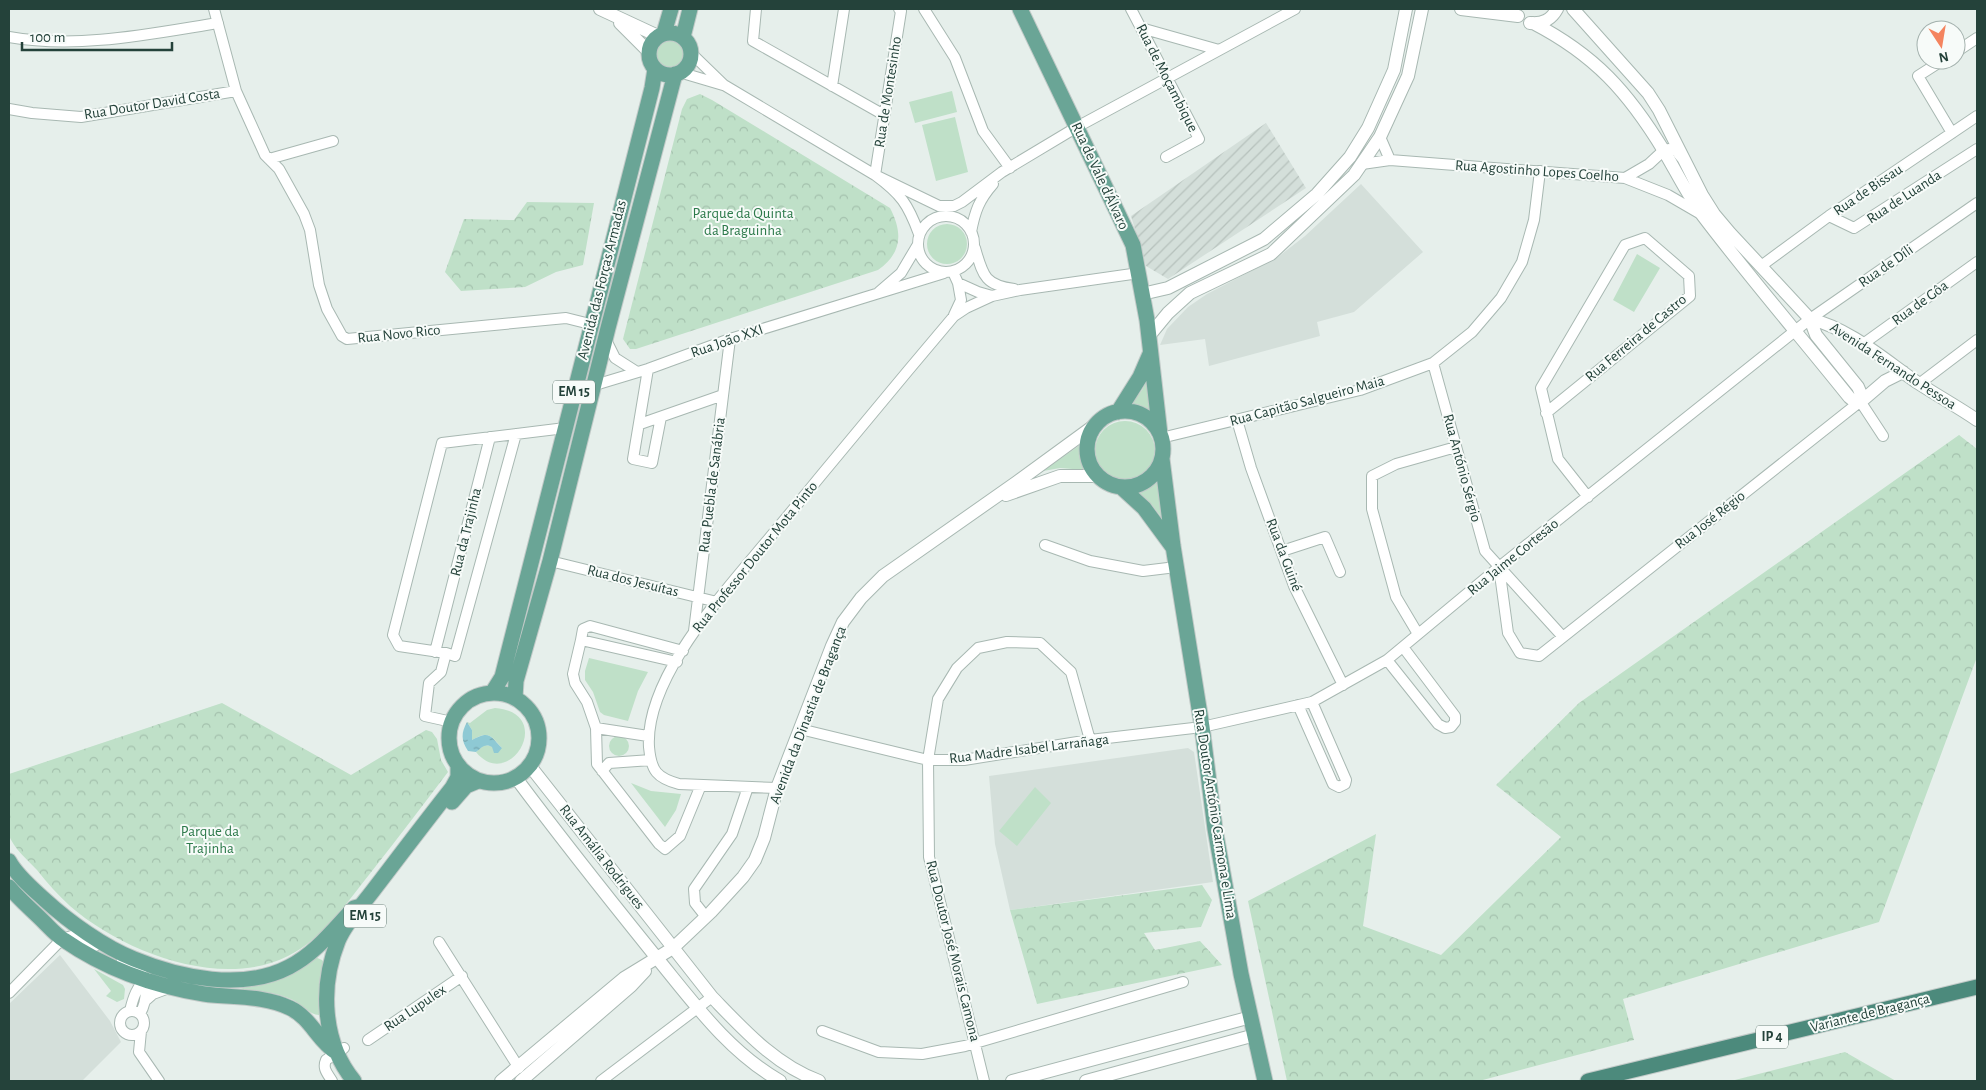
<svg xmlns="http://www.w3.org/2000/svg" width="1986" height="1090" font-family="'Alegreya Sans',sans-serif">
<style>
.built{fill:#d4dfda}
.industrial{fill:url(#industrial-furrows)}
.green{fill:#bfe0c8}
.forest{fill:url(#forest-crowns)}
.water{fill:url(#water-ripples)}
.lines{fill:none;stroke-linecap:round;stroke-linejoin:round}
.minor-casing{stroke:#a8b8b2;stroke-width:12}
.tertiary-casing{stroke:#a8b8b2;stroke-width:14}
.primary-casing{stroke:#c2cac8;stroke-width:17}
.trunk-casing{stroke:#c2cac8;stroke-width:17}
.minor{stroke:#fff;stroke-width:10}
.tertiary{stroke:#fff;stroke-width:12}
.primary{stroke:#6aa596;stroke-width:15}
.trunk{stroke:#4c8a7c;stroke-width:15}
.labels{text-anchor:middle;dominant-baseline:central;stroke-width:4;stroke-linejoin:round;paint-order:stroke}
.shield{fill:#f7fbf9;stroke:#637a73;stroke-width:1}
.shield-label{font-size:14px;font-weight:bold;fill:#24423a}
.street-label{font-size:15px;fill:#24423a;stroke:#f7fbf9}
.park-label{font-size:15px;fill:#2d7a4b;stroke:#f7fbf9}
</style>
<defs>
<pattern id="industrial-furrows" width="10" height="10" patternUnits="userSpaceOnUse" patternTransform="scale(1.25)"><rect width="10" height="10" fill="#d4dfda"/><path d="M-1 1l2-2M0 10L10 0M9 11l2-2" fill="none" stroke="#b6c1bc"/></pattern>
<pattern id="forest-crowns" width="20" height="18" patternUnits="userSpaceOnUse" patternTransform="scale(1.25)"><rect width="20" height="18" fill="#bfe0c8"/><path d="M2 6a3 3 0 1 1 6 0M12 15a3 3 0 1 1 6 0" fill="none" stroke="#a4c1ad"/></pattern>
<pattern id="water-ripples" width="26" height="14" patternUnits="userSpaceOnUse" patternTransform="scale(1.25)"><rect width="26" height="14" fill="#8ec9d4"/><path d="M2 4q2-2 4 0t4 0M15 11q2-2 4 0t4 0" fill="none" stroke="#74a5ad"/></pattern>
</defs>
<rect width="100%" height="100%" fill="#e6efeb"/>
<path class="built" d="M 1361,184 L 1423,252 L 1354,312 L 1317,322 L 1320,336 L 1209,366 L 1205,339 L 1160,345 L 1167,329 L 1188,307 L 1207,294 L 1278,257 L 1305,236 Z
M 1188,748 L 1194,752 L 1213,882 L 1010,910 L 995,844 L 989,776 Z
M 60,955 L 110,1021 L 121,1042 L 82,1081 L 9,1081 L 9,1004 Z"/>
<path class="industrial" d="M 1266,123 L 1306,188 L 1168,279 L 1146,266 L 1131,216 Z"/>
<path class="green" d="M656 53a14 14 0 1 1 28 0a14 14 0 1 1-28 0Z
M 952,91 L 957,112 L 915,123 L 909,102 Z
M 955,117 L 968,172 L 936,181 L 922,125 Z
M927 244a20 20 0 1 1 40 0a20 20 0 1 1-40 0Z
M 1637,254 L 1660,268 L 1634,312 L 1613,300 Z
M 1147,380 L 1151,416 L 1140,409 L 1129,407 L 1142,390 Z
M1095 451a30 30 0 1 1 60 0a30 30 0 1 1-60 0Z
M 1080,445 L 1081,457 L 1085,470 L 1060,468 L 1043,471 Z
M 1159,480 L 1166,523 L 1152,505 L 1134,491 L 1147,489 Z
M 589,658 L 648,672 L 638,691 L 628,721 L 604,715 L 600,712 L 593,692 L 585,680 L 585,671 Z
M 495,708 C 557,713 509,793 476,752 L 484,745 L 502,748 C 491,736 489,730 472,740 L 472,730 L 467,722 L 470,723 L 487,710 Z
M609 746a10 10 0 1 1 20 0a10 10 0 1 1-20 0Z
M 631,783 L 651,791 L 681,794 L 676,810 L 665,827 Z
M 1035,787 L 1051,803 L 1017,846 L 999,831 Z
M 315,957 L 322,960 L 325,964 L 322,1013 L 320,1015 C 311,1016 301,1004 293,1000 C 272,990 249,991 226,991 C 255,989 288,969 315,957 Z
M 94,969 L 123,985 L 125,989 L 124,999 L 117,1002 L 106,996 L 111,991 Z"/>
<path class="forest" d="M 700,94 L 712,100 L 890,208 C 903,233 902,253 878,270 L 636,349 L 630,349 L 623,339 L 624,335 L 682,109 L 687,99 Z
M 527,202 L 594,203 L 583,265 L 556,272 L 525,287 L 461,291 L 445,272 L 464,219 L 514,220 Z
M 1959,435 L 1977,449 L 1977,657 L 1879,922 L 1623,999 L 1634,1040 L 1479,1081 L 1287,1081 L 1248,901 L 1376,834 L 1363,926 L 1441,955 L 1561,837 L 1496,785 L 1579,703 Z
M 222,703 L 351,775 L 426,730 L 432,732 L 437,739 L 441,760 L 448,772 C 423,805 398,838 372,871 C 348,901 323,939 288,956 C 221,990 123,952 70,906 C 58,895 47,883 37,870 C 28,860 13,848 9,835 C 6,826 9,786 9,774 Z
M 1202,885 L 1212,900 L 1201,927 L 1144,933 L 1155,950 L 1200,941 L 1222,965 L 1037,1004 L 1010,910 Z
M 1845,1052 L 1896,1081 L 1731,1081 Z"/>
<path class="water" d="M 467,722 L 472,730 L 472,740 C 490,730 490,736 502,748 L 498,753 L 494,753 L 492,747 C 484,743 482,748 476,752 L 468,751 C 461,740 461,733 467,722 Z"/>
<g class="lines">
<g class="minor-casing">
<path id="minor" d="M 214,9 L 236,91 L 265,155 L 279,169 L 304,214 L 310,230 L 319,285 L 327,309 L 342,336 L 347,339 L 566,318 L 590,324
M 756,9 L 753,41 L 884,115
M 924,9 L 955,58 L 983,131 L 1010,168
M 1131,9 L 1199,139 L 1166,157
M 1141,28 L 1219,50
M 9,37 C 79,49 149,34 218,23
M 1956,52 L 1977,38
M 691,53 L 724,85 L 875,175 C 901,194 908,204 919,234
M 1943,60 L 1918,76 L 1952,133
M 679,72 L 723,85
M 832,86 L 844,9
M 9,109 L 32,113 L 81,117 L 236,91
M 1380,137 L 1390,160
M 269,159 L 333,141
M 1362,164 L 1390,160 L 1625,178 L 1668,195 L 1699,213
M 875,175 L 939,206 L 954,206 L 962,202 L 1002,172 L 1077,127 L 1295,9
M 875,175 L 901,11 L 899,9
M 1625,178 L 1649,164 L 1663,151 L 1669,149 L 1676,151 L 1681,157
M918 244a28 28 0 1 1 56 0a28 28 0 1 1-56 0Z
M 1829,216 L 1854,228 L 1977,149
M 971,232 C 975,211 979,200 993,184
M 975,248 C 983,275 984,285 1014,289
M 1761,266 L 1829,216 L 1977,116
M 953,272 L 958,283 L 978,292 L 992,296 L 1020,290 L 1139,273
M 879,292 L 901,273 L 917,246
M 954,315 L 961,300 L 958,283
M 606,340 L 615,358 L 637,372
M 1863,344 L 1977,262
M 1433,363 L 1485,551 L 1563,637
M 648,369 L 633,459 L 652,463 L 661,417
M 1919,384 L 1977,340
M 590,385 L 595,385 L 648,369 L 730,339 L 944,273
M 1862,404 L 1883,436
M 1546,413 L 1690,296 L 1689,276 L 1645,238 L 1625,245 L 1541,388 L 1558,459 L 1588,497
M 1237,420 L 1251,468 L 1294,586 L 1343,685
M 640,424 L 723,395
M 1161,438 L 1360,390 L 1433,363 L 1472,332 L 1501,298 L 1522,262 L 1534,220 L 1540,171
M 1045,545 L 1090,561 L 1143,571 L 1176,567
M 1282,551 L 1325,537 L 1340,572
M 550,561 L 717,602
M 1499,567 L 1508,633 L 1520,653 L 1539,656 L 1857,404
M 694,631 L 730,339
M 1418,634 L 1396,597 L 1372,509 L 1372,476 L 1396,464 L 1456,447
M 581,640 L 573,674 L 575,683 L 587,702 L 596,728 L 597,764 L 659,844 L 665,849 L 680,836 L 701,785
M 435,652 L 490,437
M 446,653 L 455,656 L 516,434
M 1387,660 L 1438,724 L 1445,728 L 1451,727 L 1455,722 L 1455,716 L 1403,647
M 677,662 L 581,640 L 583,629 L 590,626 L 683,651
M 1298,705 L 1333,784 L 1339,787 L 1345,784 L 1346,780 L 1312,702
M 452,722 L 425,716 L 429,683 L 441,672 L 446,653 L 399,646 L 393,635 L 442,443 L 565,428
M 596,728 L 648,736
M 800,729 L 928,760 L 964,760 L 1090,740 L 1202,727 L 1312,702 L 1387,660 L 1499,567 L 1810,319 L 1977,203
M 602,771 L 609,763 L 651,760
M 777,788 L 679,784 C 657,778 651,771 649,747 C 645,682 715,603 755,555 C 778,528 800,501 823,473 C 866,421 910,368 954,316 L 966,308 L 992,296
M 706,917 L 695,903 L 694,889 L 732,834 L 748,787
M 439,942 L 519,1068
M 122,961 C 126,963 132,965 136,968 C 150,978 147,1001 140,1014
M 9,993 L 62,939 L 75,935 L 95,946
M 145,1001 L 153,994 L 169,988
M120 1023a12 12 0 1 1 24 0a12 12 0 1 1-24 0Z
M 130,1011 C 133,998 137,985 148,978
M 141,1031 L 139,1052 L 159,1081
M 822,1031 L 879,1052 L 922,1054 L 965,1046 L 1183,982
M 368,1040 L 462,976
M 332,1081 C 328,1074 322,1069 326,1060 L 344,1048
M 601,1081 L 712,997
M 984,1081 L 929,857 L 928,760 L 938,699 L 957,668 L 978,648 L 1007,642 L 1040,643 L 1071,672 L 1090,740"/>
</g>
<g class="tertiary-casing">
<path id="tertiary" d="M 600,9 L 658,36
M 1461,9 L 1518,16
M 1573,9 L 1648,93 L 1659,110 L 1702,195 L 1714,214 L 1730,233 L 1810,319 C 1849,328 1886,361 1918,383 C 1938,396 1958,407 1977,420
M 620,23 L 649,52
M 1530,23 C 1543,24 1551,20 1557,9
M 1533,23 C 1595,55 1628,92 1664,151 C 1677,173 1688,196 1703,216 C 1750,278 1801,337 1849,397 L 1855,402
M 1142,294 L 1168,288 L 1264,239 L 1317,194 L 1350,157 L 1368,128 L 1394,70 L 1406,9
M 1810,319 L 1816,335 L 1858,387 L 1861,394
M 1149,336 L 1168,313 L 1190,293 L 1271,254 L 1354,175 L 1380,137 L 1408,76 L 1422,9
M 1864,399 L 1885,381 L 1903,372
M 1006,495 L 1060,476 L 1097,476
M 530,766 L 712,997 C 743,1029 775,1065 819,1081
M 516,778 C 560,837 606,895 652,952 C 691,999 726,1050 780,1081
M 501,1081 L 624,978 L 673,948 L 711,912 L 743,877 L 755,860 L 764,838 L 777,788 L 832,646 L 843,622 L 861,598 L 883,576 L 1017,482 L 1095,425
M 521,1081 L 631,986 L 645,971
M 1012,1081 L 1251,1017
M 1086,1081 L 1255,1035"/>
</g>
<g class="primary-casing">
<path id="primary" d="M 1020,9 L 1133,245 L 1147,320 L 1160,434
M 664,33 L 671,9
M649 54a21 21 0 1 1 42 0a21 21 0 1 1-42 0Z
M 683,37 L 690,9
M1087 449a38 38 0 1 1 76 0a38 38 0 1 1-76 0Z
M 1118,412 L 1140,377 L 1150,354
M 1162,459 L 1173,546 L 1202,727 L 1215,829 L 1241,974 L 1265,1081
M 1121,487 L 1144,508 L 1172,546
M 492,693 L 502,677 L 652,88 L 655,69
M449 738a45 45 0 1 1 90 0a45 45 0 1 1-90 0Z
M 515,698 L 516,681 L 550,561 L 608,328 L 675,74
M 452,802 L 466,786 L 478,781
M 9,861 C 17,876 33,889 45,900 C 69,922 104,947 134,959 C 180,978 243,991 289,967 C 315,954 334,929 354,908 L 361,906
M 9,887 C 20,900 32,910 44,922 C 50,928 56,935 64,940 C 106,969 154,986 204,994 C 232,998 264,995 290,1008 C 311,1018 318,1041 336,1052
M 354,1081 C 322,1042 320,986 338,941 C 345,923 364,903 375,888 C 401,854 426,821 452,788 L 458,777 L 458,767"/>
</g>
<g class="trunk-casing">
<path id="trunk" d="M 1588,1081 L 1977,987"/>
</g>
<use href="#minor" class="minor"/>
<use href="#tertiary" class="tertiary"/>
<use href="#primary" class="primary"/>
<use href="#trunk" class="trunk"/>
</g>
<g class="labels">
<g class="shield">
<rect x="553" y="380.5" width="42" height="23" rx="4"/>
<rect x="344" y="904.5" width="42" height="23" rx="4"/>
<rect x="1756" y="1025.5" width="32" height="23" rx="4"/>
</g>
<g class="shield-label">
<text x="574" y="392">EM 15</text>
<text x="365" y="916">EM 15</text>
<text x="1772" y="1037">IP 4</text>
</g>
<g class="street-label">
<text transform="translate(1167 78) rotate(63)">Rua de Moçambique</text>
<text transform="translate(888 92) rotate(-81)">Rua de Montesinho</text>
<text transform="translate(152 104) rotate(-9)">Rua Doutor David Costa</text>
<text transform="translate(1537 171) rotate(4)">Rua Agostinho Lopes Coelho</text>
<text transform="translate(1100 176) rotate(65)">Rua de Vale d'Álvaro</text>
<text transform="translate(1868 190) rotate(-34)">Rua de Bissau</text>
<text transform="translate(1904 197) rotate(-33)">Rua de Luanda</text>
<text transform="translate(1886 266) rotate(-35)">Rua de Díli</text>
<text transform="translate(602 280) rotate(-76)">Avenida das Forças Armadas</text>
<text transform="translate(1920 303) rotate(-36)">Rua de Gôa</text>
<text transform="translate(399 334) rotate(-6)">Rua Novo Rico</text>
<text transform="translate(1636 338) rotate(-40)">Rua Ferreira de Castro</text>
<text transform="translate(727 341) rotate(-19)">Rua João XXI</text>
<text transform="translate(1893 366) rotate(33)">Avenida Fernando Pessoa</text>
<text transform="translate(1307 401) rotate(-15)">Rua Capitão Salgueiro Maia</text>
<text transform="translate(1462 468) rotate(75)">Rua António Sérgio</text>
<text transform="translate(712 485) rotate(-83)">Rua Puebla de Sanábria</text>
<text transform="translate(1710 520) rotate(-38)">Rua José Régio</text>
<text transform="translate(466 532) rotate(-76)">Rua da Trajinha</text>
<text transform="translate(1284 555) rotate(69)">Rua da Guiné</text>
<text transform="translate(755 557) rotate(-51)">Rua Professor Doutor Mota Pinto</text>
<text transform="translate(1513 557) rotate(-39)">Rua Jaime Cortesão</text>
<text transform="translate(633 581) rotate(14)">Rua dos Jesuítas</text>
<text transform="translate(808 715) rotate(-69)">Avenida da Dinastia de Bragança</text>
<text transform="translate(1029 749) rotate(-7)">Rua Madre Isabel Larrañaga</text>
<text transform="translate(1215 814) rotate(81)">Rua Doutor António Carmona e Lima</text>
<text transform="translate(602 857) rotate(52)">Rua Amália Rodrigues</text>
<text transform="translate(953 951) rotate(76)">Rua Doutor José Morais Camona</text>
<text transform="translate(415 1008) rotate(-34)">Rua Lupulex</text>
<text transform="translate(1870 1013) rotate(-14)">Variante de Bragança</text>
</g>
<g class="park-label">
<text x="743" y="213">Parque da Quinta<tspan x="743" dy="17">da Braguinha</tspan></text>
<text x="210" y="831">Parque da<tspan x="210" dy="17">Trajinha</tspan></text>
</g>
</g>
<rect width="1986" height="1090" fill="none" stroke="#24423a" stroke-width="20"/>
<g transform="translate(1941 45) rotate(168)"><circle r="24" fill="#f7fbf9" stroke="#a3b1ad"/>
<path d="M0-4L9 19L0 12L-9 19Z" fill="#f4845f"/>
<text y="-8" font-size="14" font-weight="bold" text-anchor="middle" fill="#24423a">N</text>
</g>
<path d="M22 42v8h150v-8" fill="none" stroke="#24423a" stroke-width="2.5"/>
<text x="30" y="42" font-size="15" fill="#24423a" stroke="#f7fbf9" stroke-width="4" paint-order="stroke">100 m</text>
</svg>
